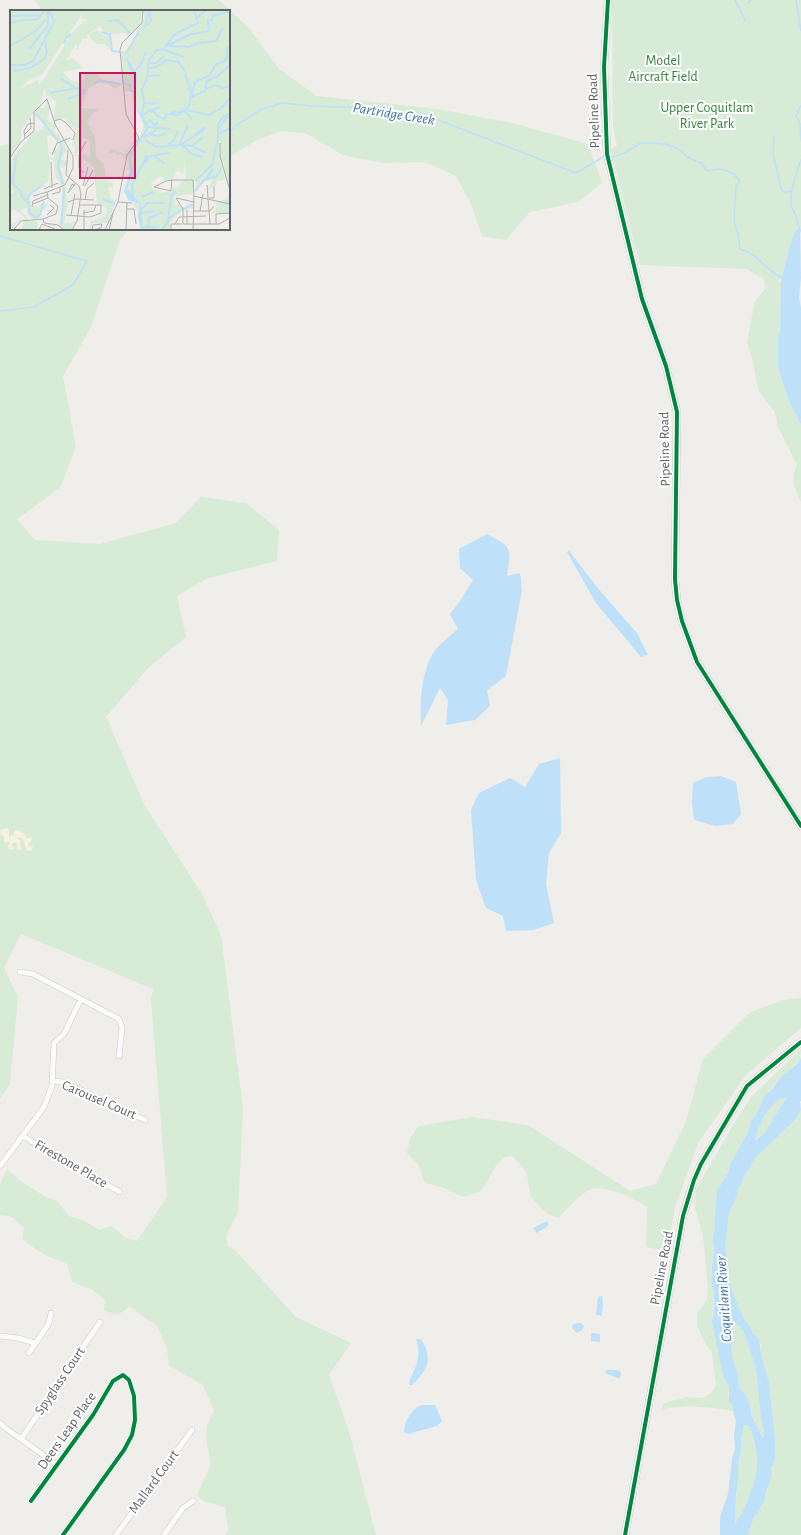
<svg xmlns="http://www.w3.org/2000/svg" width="801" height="1535" font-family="'Alegreya Sans',sans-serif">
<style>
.green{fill:#d8ebd6}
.sand{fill:#f6f1e1}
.water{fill:#bfe0f9;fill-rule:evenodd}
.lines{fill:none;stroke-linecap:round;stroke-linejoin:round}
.stream{stroke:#bfe0f9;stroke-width:1.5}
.street-casing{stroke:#cbcccc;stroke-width:6}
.secondary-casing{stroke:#cacacb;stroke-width:8}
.street{stroke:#fdfcfc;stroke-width:5}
.secondary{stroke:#fdfcfc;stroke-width:7}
.cycleway-casing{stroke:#fff;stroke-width:6}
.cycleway{stroke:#00873e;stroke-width:4}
.labels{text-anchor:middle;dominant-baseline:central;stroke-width:4;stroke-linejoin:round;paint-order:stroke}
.park-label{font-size:14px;fill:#348238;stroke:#fff}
.street-label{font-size:14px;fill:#5f6368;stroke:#fff}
.water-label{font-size:15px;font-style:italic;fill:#4174aa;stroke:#fff}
.inset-river{fill:none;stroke:#bfe0f9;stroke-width:2}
.inset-road{fill:none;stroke:#b1b2b2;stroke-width:1}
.view{fill:#c2185b;fill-opacity:0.15;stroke:#c2185b;stroke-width:2}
.inset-edge{fill:none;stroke:#5f6368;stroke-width:2}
</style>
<rect width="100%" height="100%" fill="#efeeea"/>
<path class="green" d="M 35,0 L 219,0 L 249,28 L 279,69 L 317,96 L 438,109 L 516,124 L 588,144 L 602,183 L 578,202 L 530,212 L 506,240 L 482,236 L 473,208 L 456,176 L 425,162 L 383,163 L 343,155 L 305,133 L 280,131 L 255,141 L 229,157 L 229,11 L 42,11 Z
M 612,0 L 801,0 L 801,226 L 788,269 L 785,269 L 779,280 L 781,284 L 778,368 L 789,401 L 801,425 L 801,502 C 794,487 791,479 797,465 L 778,427 L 775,412 L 758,390 L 753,361 L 747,342 L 755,301 L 766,288 L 763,278 L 754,274 L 747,269 L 640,265 L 611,150 L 617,145 L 613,128 Z
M 11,143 L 11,229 L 129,229 L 120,240 L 91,327 L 63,376 L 76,447 L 60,488 L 17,519 L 35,540 L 100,544 L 176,523 L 201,497 L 246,503 L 279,530 L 277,561 L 206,579 L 177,596 L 186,637 L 148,668 L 106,717 L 145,806 L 202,894 L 221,935 L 243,1108 L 238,1212 L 226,1236 L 228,1246 L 235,1250 L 296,1317 L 351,1343 L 329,1375 L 350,1435 L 376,1535 L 226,1535 L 228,1528 L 225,1507 L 203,1501 L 197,1495 L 211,1464 L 206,1439 L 207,1426 L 214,1410 L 202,1384 L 169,1366 L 167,1348 L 157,1326 L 130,1307 L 117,1315 L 104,1310 L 105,1300 L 93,1290 L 72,1282 L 67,1263 C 49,1259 36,1250 22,1239 L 24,1228 L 12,1217 L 0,1215 L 0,1184 L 7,1169 L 20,1181 L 46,1197 L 57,1201 L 69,1216 L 85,1221 L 99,1230 L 112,1226 L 126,1238 L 137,1241 L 167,1197 L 151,1000 L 153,989 L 21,934 L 4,968 L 18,997 L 10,1084 L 0,1099 L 0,146 Z
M 801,998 L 801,1028 L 746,1075 L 698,1143 L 675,1208 L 667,1251 L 646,1247 L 647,1207 C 637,1199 601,1183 589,1190 C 581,1194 565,1211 558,1218 L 546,1213 L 530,1196 L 527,1173 L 513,1156 L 504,1157 L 496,1166 L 481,1191 L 463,1197 L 442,1187 L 425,1183 L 418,1164 L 407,1153 L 410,1139 L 418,1126 L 472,1117 L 528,1125 L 630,1191 L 656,1184 L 686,1121 L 703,1059 L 749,1013 L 783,1000 Z
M 801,1049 L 800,1061 L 797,1062 L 792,1069 L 778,1081 L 772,1087 L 760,1110 L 751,1121 L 748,1132 L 730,1165 L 712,1236 L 714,1248 L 714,1262 L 712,1272 L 713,1291 L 715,1293 C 712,1300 715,1306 712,1314 L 723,1375 L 729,1387 L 728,1394 L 733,1406 L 733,1411 L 714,1408 L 688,1406 L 662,1409 L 664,1403 L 687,1397 L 704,1398 L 712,1392 L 716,1385 L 712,1352 L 706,1345 L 697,1326 L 697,1313 L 707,1300 L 708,1288 L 703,1235 L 695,1208 L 696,1189 L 735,1122 L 751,1097 Z
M 788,1097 L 765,1132 L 755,1142 C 758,1126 769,1098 788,1097 Z
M 801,1110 L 801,1535 L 748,1535 L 754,1517 L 762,1507 L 772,1475 L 771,1468 L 775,1460 L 775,1439 L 769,1382 L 761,1354 L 761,1345 L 752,1333 L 752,1330 L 743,1317 L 733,1293 L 728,1277 L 728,1261 L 725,1248 L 729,1213 L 737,1196 L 738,1189 L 755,1158 L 777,1136 L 786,1129 L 796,1119 Z
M 731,1318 L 744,1332 L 756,1369 L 761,1419 L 764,1432 L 764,1436 L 762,1437 L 751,1413 L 750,1405 L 746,1396 L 739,1387 L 738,1375 L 733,1360 L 731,1348 L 733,1340 Z
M 744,1425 L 747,1425 L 750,1428 C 752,1436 755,1444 757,1452 C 759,1473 748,1508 735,1523 L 734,1522 L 738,1480 L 738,1465 L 741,1450 L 741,1440 Z"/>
<path class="sand" d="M 7,828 L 9,830 L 9,836 L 14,835 L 14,831 L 17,830 L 24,833 L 26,838 L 30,838 L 32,836 L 31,841 L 28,845 L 33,847 L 32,850 L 30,851 L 26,850 L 25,845 L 22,838 L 19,837 L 17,839 L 21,841 L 20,845 L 22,850 L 17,849 L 17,844 L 14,842 L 12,844 L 14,850 L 9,849 L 8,846 L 10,842 L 4,842 L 4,837 L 0,834 L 1,830 Z"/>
<path class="water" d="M 800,226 L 801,278 L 799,297 L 801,308 L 801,425 L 789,401 L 778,368 L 778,338 L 780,329 L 781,276 L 783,274 C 787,260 790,236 800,226 Z
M 487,534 C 513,548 511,547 507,576 L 520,573 L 522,590 L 506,676 L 487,690 L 490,706 L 475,720 L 446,725 L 448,700 L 440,688 L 421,726 C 420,702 421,667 437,648 C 443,641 451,635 458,629 L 450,614 L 460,601 L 473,580 L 460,568 L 459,549 Z
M 569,551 L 601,592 L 637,633 L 648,655 L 641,657 L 596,603 L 567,552 Z
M 560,758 L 561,833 L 549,853 L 546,884 L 554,923 L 533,930 L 506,931 L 503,916 L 486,908 L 476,880 L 471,810 L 479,793 L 510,778 L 525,787 L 539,764 Z
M 721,776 L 736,782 L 741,814 L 733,824 L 716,826 L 694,820 L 692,802 L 693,783 L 707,777 Z
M 801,1058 L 801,1101 L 800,1101 L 801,1110 L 796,1119 L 755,1158 L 738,1189 L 737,1196 L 729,1213 L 725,1248 L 728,1261 L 728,1277 L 733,1293 L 743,1317 L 752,1330 L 752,1333 L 759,1339 L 761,1354 L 769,1382 L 775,1439 L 775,1460 L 771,1468 L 772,1475 L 766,1492 L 765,1499 L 758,1513 L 754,1517 L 748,1535 L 720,1535 L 720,1517 L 728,1494 L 732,1458 L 735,1449 L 734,1434 L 736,1421 L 733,1411 L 733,1406 L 729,1401 L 729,1387 L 723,1375 L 712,1322 C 712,1317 714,1312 714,1307 C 715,1302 713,1299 715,1293 C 708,1284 714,1261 714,1249 C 714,1242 711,1238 714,1231 L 717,1191 L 729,1171 L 730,1165 L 748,1132 L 751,1121 L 759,1110 L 764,1096 C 770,1093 775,1085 779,1080 C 785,1072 796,1068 801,1058 ZM 787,1097 L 765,1132 L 755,1141 C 758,1126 770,1099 787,1097 ZM 731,1318 L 744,1332 L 756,1369 L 761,1419 L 764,1432 L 764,1436 L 762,1437 L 751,1414 L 750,1405 L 746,1396 L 739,1387 L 738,1375 L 733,1360 L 731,1348 L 733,1340 ZM 744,1425 L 747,1425 L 750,1428 C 754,1439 758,1452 757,1465 C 756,1481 746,1511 735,1523 L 736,1496 L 738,1480 L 738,1465 L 741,1450 L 741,1440 Z
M 547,1221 L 549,1224 L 547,1227 L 536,1233 L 533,1228 Z
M 602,1296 L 603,1304 L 602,1316 L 596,1315 L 598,1297 Z
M 581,1323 L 584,1326 L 582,1330 L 577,1333 L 572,1328 L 573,1324 Z
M 591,1333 L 600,1334 L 600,1342 L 591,1341 Z
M 416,1339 L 421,1339 C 434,1358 427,1371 412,1385 L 409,1385 C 409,1380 411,1377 413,1373 C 419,1361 420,1351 416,1339 Z
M 606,1370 L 619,1370 L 621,1373 L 620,1379 L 605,1373 Z
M 421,1405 L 435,1405 L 442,1421 L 437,1426 L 408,1434 L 404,1432 C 404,1421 412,1409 421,1405 Z"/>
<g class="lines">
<path class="stream" d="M 735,0 L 745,20
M 796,0 L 801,31
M 748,3 L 750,0
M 801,105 L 796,116 L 800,124 L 801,140
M 229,133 L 234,127 L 260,110 L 282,103 L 311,106 L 375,108 L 433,118 L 576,173 L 603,157
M 774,137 L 773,154 L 781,189 L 785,192 L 792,191
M 612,157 L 622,154 L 641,143 L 654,143 L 665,144 L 679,149 L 687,157 L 701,163 L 707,171 C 711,171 714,169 717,169 C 727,169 736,174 740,182 L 736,187 L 734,221 L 739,238 L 740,249 C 757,253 766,271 782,278
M 801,160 C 797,170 789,195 791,206 C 792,209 794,211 795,214 C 798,220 798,226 801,232
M 0,236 L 87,261 L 73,285 L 34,307 L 0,311"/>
<g class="street-casing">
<path id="street" d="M 20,972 L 33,974 L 119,1019 L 122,1028 L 119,1056
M 52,1081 L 64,1082 L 145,1120
M 23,1136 L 58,1159 L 120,1192
M 0,1166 L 44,1107 L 52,1086 L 54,1043 L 64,1034 L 81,999
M 0,1336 L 18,1338 L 35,1343
M 29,1353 L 49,1323 L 51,1313
M 0,1423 L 4,1427 L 57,1465
M 21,1439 L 100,1322
M 31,1501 L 93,1415 L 113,1381 L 123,1375 L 129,1380 L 134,1396 L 135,1420 L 132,1435 L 124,1450 L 63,1535
M 116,1535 L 192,1430
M 164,1535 L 183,1508 L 193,1501"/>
</g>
<g class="secondary-casing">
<path id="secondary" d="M 608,0 L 604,67 L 607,154 L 642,299 L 666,366 L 677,412 L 675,579 L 677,600 L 682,621 L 697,662 L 801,826
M 625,1535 L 683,1216 L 694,1180 L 701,1164 L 747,1086 L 801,1042"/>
</g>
<use href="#street" class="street"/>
<use href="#secondary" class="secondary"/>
<g class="cycleway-casing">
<path id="cycleway" d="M 608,0 L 604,67 L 607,154 L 642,299 L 666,366 L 677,412 L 675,579 L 677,600 L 682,621 L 697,662 L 801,826
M 31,1501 L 93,1415 L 113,1381 L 123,1375 L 129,1380 L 134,1396 L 135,1420 L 132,1435 L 124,1450 L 63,1535
M 625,1535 L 683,1216 L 694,1180 L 701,1164 L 747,1086 L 801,1042"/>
</g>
<use href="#cycleway" class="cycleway"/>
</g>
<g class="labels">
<g class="park-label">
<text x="663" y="61">Model<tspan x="663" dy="16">Aircraft Field</tspan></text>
<text x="707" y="108">Upper Coquitlam<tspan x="707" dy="16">River Park</tspan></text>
</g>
<g class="street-label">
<text transform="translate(594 111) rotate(-92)">Pipeline Road</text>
<text transform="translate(665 449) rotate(-91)">Pipeline Road</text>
<text transform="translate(99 1100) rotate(23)">Carousel Court</text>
<text transform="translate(71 1164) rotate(30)">Firestone Place</text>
<text transform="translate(662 1268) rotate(-79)">Pipeline Road</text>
<text transform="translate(60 1381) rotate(-56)">Spyglass Court</text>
<text transform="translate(67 1431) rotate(-55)">Deers Leap Place</text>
<text transform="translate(154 1482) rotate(-54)">Mallard Court</text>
</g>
<g class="water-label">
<text transform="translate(394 114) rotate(9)">Partridge Creek</text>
<text transform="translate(724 1299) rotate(-94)">Coquitlam River</text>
</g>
</g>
<g transform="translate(10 10)">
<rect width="220" height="220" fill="#efeeea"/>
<path d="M 0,0 L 132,0 L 131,13 L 118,28 L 116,23 L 101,24 L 100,40 L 95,34 L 87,34 L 80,28 L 79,25 L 87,20 L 92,25 L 100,23 L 93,21 L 90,16 L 77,25 L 78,28 L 72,29 L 67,41 L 66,34 L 56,50 L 64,49 L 73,58 L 53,62 L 60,70 L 70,73 L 75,68 L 70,61 L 84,62 L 92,70 L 110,73 L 111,76 L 105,79 L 99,74 L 87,73 L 78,79 L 71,98 L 89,99 L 82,104 L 77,112 L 85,127 L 86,148 L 94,154 L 96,170 L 103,173 L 103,181 L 101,176 L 98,179 L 101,188 L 104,191 L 107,188 L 98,213 L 83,213 L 82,220 L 79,220 L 81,211 L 95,207 L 97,198 L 87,195 L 84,157 L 69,146 L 71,143 L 80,147 L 80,131 L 72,127 L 71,137 L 66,144 L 68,146 L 64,146 L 65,136 L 62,135 L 67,121 L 54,108 L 44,110 L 46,91 L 36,85 L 35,80 L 30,80 L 34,80 L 32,91 L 11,120 L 11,131 L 0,147 ZM 72,4 L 72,9 L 77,9 L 65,19 L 36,65 L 37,68 L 36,66 L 29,75 L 28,70 L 9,79 L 19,70 L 32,65 ZM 133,0 L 139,2 L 139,0 L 220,0 L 220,181 L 213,153 L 210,147 L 210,132 L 209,130 L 209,143 L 215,170 L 207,171 L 206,176 L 204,175 L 198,181 L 202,170 L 195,171 L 184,182 L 187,173 L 184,170 L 176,169 L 175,152 L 173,164 L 170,161 L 165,162 L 163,170 L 154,171 L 153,167 L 149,167 L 141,173 L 143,179 L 152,183 L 162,181 L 162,176 L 167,178 L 174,170 L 183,171 L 183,184 L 164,186 L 165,196 L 168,194 L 173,197 L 183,193 L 183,198 L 173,200 L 166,205 L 160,213 L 160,220 L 133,220 L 132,214 L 130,220 L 127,199 L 123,193 L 130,194 L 130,202 L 131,193 L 119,190 L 116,182 L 123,162 L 122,154 L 122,161 L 120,167 L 120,146 L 138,121 L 125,87 L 127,63 L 116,44 L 129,19 L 137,14 L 138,7 L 135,15 L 130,17 L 127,22 L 134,8 ZM 120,34 L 115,46 L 127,65 L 123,88 L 136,119 L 119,144 L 120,159 L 115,159 L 119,157 L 117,144 L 128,131 L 134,116 L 122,90 L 122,82 L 114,81 L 112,73 L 111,41 L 115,41 ZM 37,92 L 40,98 L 37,109 L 40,112 L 43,112 L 46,117 L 44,120 L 51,129 L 47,132 L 41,125 L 37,126 L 39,147 L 44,149 L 43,140 L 44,137 L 47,139 L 50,134 L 48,132 L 53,129 L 57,140 L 51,149 L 57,151 L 55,157 L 50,158 L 55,174 L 51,176 L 50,171 L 46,168 L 43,150 L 40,149 L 38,172 L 20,184 L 21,199 L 24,196 L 29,197 L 34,190 L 34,195 L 39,192 L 36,196 L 38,198 L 32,199 L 28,210 L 23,210 L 17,204 L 17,197 L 10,201 L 18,208 L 18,210 L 10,211 L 3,216 L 4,218 L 0,218 L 0,215 L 10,210 L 17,209 L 4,199 L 0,203 L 0,184 L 4,183 L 0,169 L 2,149 L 24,122 L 34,119 L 33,112 L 24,106 L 29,97 L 34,99 ZM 127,125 L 128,128 L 126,131 L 118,141 L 115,148 L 111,144 L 107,146 L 105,142 L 99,144 L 99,140 L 102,139 L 115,144 ZM 55,176 L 58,192 L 54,213 L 66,212 L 61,220 L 55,220 L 49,215 L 54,193 L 52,177 ZM 220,182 L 220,203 L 201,203 L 206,200 L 206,192 L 217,189 ZM 14,211 L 27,211 L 28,216 L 26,220 L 12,219 Z" fill="#d8ebd6" fill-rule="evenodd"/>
<path d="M 138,0 L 140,2 L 136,16 L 129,20 L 129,23 L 116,45 L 128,65 L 124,83 L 128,98 L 132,105 L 137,101 L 139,102 L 133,106 L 138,117 L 137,122 L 120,146 L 123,162 L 117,179 L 124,186 L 125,190 L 131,193 L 133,220 L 132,220 L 128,207 L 130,194 L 118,190 L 114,181 L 120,162 L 119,144 L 136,119 L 123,88 L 127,65 L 119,59 L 115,44 L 129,19 L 135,15 Z" fill="#bfe0f9"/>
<path class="inset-river" d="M 0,0 L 15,0M 1,6 L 31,5M 203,6 L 220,1M 187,8 L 196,0M 97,11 L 108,10 L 121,25M 0,12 L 28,9 L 35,0M 137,15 L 141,10 L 140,3M 91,22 L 100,24 L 102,41 L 110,42M 54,34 L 56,28 L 61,24M 0,36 L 26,21 L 36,9M 159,36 L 179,37 L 187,33 L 206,31 L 213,18M 155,37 L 181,24 L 199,21 L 198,10 L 202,10 L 203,4M 155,37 L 165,24 L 188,13 L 184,0M 19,39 L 38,16 L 38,1M 154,40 L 174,47M 214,50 L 217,47 L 217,36M 140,53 L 146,53 L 154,46M 0,55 L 15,55 L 23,51 L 43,14 L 44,10 L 39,0M 149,55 L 158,50 L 168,52 L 175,61M 205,55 L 218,49M 138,58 L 146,57 L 156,50M 125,60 L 130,56 L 136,42M 4,61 L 20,58 L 35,48 L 37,43 L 35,29M 124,63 L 124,79M 175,63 L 182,85M 138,66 L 150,65M 50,68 L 66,78M 114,73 L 120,75 L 120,80 L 124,82M 84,74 L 89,70 L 111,74M 195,79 L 205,75 L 213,78 L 220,76M 40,83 L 66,78 L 76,81M 181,87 L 185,72 L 199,66 L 205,56M 58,89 L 75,82M 135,93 L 144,94 L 147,92M 176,100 L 199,105 L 210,99 L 220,88M 138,101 L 150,97M 140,102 L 144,101 L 146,105 L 154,109 L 157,104 L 168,105 L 179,96 L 181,87 L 195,81 L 197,71 L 208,66 L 220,55M 26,103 L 48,131M 160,103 L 174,101 L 182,109M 132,104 L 134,93 L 132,79 L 137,68 L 139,50 L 147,40 L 154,39M 136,115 L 140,110 L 144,115 L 148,113M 138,117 L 160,119M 208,119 L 216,108 L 220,107M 140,124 L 148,126 L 157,123M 185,124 L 195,117M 209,124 L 220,118M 134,127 L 146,120M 208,128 L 208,114 L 214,106 L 220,104M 135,130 L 147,137 L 170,135 L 194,120M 50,132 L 52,138 L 48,157 L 53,174M 158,134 L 163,132 L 168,121M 169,135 L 178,115M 172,135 L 182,136 L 196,143M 172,135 L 182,144 L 193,147M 182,136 L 193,127M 6,146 L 3,174 L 10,180 L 12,187 L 19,194 L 20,203 L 26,208M 130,158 L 139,147 L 144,146 L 154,153M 196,169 L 203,159M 185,171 L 202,155 L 208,129M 185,181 L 194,170 L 207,166 L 212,157M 118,182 L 127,191M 123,185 L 122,175 L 136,147 L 159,143M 132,187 L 143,182M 93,189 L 105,194M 16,191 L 20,184 L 33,175M 131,199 L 138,193 L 155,193M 130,203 L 145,201M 26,208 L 30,205 L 34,191M 159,208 L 183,194M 51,215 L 54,178M 138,215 L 139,208 L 152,202M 133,217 L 147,217M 152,220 L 158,212 L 161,187 L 165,181"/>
<path class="inset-road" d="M 44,111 L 50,109 L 55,112 L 65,123 L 63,130M 15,124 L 21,118 L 20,108M 15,129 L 14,121 L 18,114 L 25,113M 210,133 L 210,146 L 220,181M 58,140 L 56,165 L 69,176 L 71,184 L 67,211 L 62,220M 42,145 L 47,133 L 60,128M 0,148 L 11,132 L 24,121 L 24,102 L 37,89 L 45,114 L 63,146 L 63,158 L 55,175 L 37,182 L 38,188 L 48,196 L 46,204 L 33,209 L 11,211 L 4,219M 41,152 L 42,178M 74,163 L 69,158 L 69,145 L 76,131M 162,170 L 161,181 L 144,177 L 156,171 L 163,170 L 183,170 L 184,186 L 220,194M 65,175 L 62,174 L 58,183 L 66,173M 197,175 L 200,214M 73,176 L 78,157M 75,176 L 83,160M 34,179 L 48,173M 42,184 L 50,182 L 50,177M 23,186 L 37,182M 199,188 L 204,188 L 204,176M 75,190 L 77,179 L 84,173M 58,192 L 66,189 L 84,190M 122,193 L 108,192 L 117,145 L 129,128 L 116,104 L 110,40 L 112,33 L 132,13 L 133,0M 23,194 L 38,188M 70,195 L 91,195 L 91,203M 22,197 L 23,191 L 37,185M 117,199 L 124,199 L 126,214M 183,201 L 200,201 L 204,196M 190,201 L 193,184M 73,203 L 84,201 L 86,195M 37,205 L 44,198 L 40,195M 56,205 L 80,207 L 91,203M 61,205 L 65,184M 33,209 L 34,213 L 48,215 L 54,220M 165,214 L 169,207 L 196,206M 173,214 L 209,214 L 220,208M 173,214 L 173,199 L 166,188 L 184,192M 177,214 L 177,200M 206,214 L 206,204 L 220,203M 29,220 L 32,214 L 45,219M 74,220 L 74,200M 82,220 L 83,215 L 92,214M 83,220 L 91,218 L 92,214M 95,220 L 108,192M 99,220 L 103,203M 116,220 L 117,192M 161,220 L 161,214 L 172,214M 183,220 L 184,186"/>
<path class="view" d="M 70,63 L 125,63 L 125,168 L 70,168 Z"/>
<rect width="220" height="220" class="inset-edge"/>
</g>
</svg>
